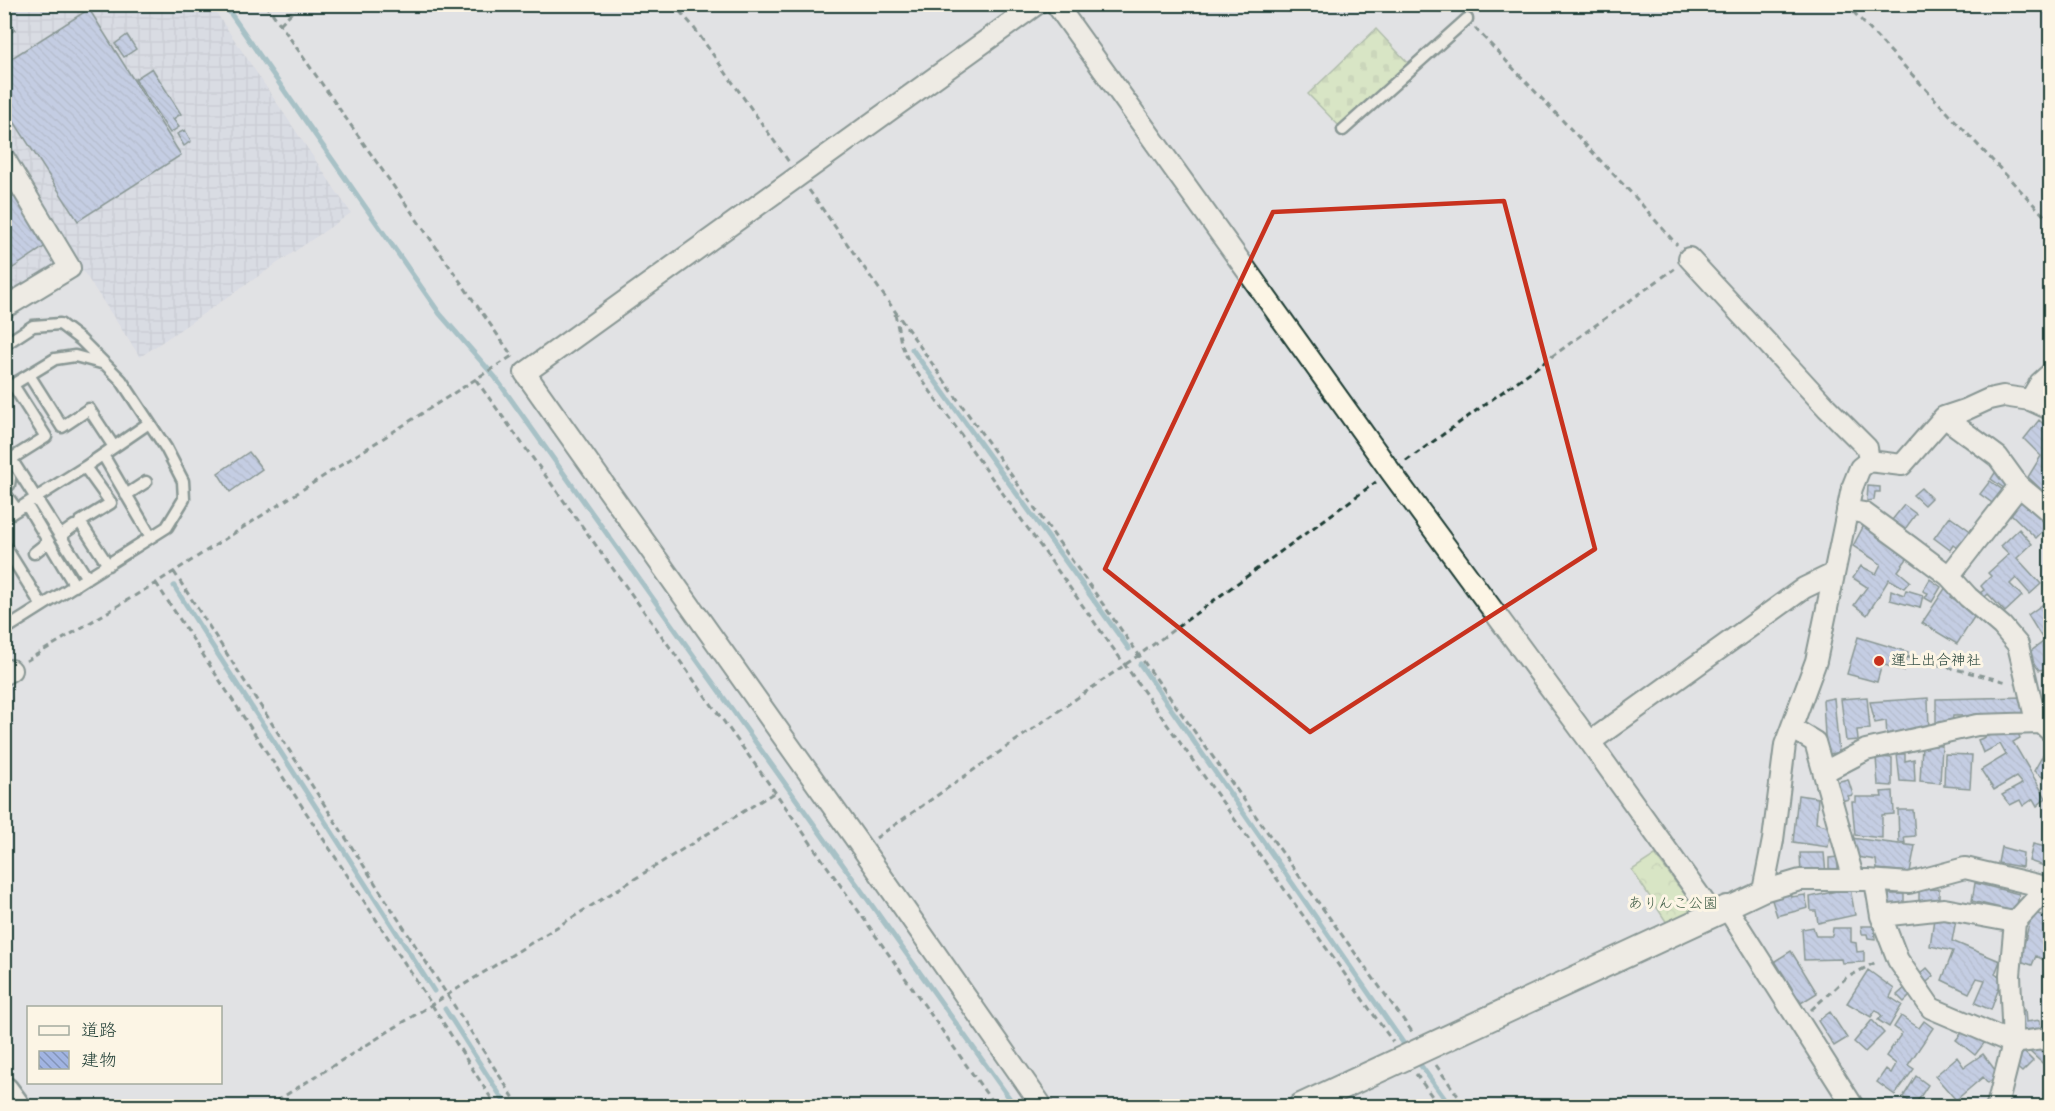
<svg xmlns="http://www.w3.org/2000/svg" width="2055" height="1111" font-family="Kalam,'Klee One',sans-serif">
<style>
.industrial{fill:url(#industrial-grid)}
.cemetery{fill:url(#cemetery-stones);stroke:#76926a;stroke-width:1.5}
.park{fill:url(#park-crowns);stroke:#76926a;stroke-width:1.5}
.lines{fill:none;stroke-linecap:round;stroke-linejoin:round}
.stream{stroke:#6099a2;stroke-width:5}
.building{fill:url(#building-back-hatch);stroke:#1f3d34;stroke-width:1.5}
.service-casing{stroke:#1f3d34;stroke-width:15}
.minor-casing{stroke:#1f3d34;stroke-width:24}
.tertiary-casing{stroke:#1f3d34;stroke-width:28}
.secondary-casing{stroke:#1f3d34;stroke-width:33}
.path{stroke:#1f3d34;stroke-width:3;stroke-dasharray:6 4.5;stroke-linecap:butt}
.service{stroke:#fcf5e5;stroke-width:10}
.minor{stroke:#fcf5e5;stroke-width:20}
.tertiary{stroke:#fcf5e5;stroke-width:24}
.secondary{stroke:#fcf5e5;stroke-width:28}
.marked{fill:none;stroke:#c8321e;stroke-width:4.5;stroke-linejoin:round}
.poi-dot{fill:#c8321e;stroke:#fcf5e5;stroke-width:2}
.labels{text-anchor:middle;dominant-baseline:central;stroke-width:6;stroke-linejoin:round;paint-order:stroke}
.poi-label{font-size:15px;fill:#1f3d34;stroke:#fcf5e5;text-anchor:start}
.park-label{font-size:15px;fill:#425f49;stroke:#fcf5e5}
</style>
<defs>
<pattern id="industrial-grid" width="8" height="8" patternUnits="userSpaceOnUse" patternTransform="scale(1.5)"><rect width="8" height="8" fill="#ced4e3"/><path d="M0 4h8M4 0v8" fill="none" stroke="#b0b7c3"/></pattern>
<pattern id="cemetery-stones" width="16" height="16" patternUnits="userSpaceOnUse" patternTransform="scale(1.5)"><rect width="16" height="16" fill="#cce89f"/><path d="M2 7V4a2 2 0 0 1 4 0v3zM10 15v-3a2 2 0 0 1 4 0v3z" fill="#afc88a"/></pattern>
<pattern id="park-crowns" width="20" height="18" patternUnits="userSpaceOnUse" patternTransform="scale(1.5)"><rect width="20" height="18" fill="#cce89f"/><path d="M2 6a3 3 0 1 1 6 0M12 15a3 3 0 1 1 6 0" fill="none" stroke="#afc88a"/></pattern>
<pattern id="building-back-hatch" width="6" height="6" patternUnits="userSpaceOnUse" patternTransform="scale(1.5)"><rect width="6" height="6" fill="#a1b4e2"/><path d="M-1 5l2 2M0 0l6 6M5-1l2 2" fill="none" stroke="#8394b8"/></pattern>
</defs>
<rect width="100%" height="100%" fill="#e1e2e4"/>
<filter id="ink" filterUnits="userSpaceOnUse"><feTurbulence type="fractalNoise" baseFrequency=".0167" numOctaves="2"/><feDisplacementMap in="SourceGraphic" scale="12" xChannelSelector="R" yChannelSelector="G"/><feConvolveMatrix kernelMatrix="1 2 1 2 8 2 1 2 1" color-interpolation-filters="sRGB"/></filter>
<g filter="url(#ink)">
<path class="industrial" d="M 5,5 L 211,5 L 351,213 L 140,357 L 77,262 L 5,307 Z"/>
<path class="cemetery" d="M 1376,29 L 1410,65 L 1343,130 L 1308,94 Z"/>
<path class="park" d="M 1655,855 L 1696,909 L 1669,926 L 1632,870 Z"/>
<g class="lines">
<path class="stream" d="M 224,4 L 440,314 L 495,377 L 1015,1106
M 912,349 L 1129,649
M 174,586 L 434,991
M 1140,664 L 1404,1044
M 445,1009 L 507,1106
M 1419,1063 L 1450,1106"/>
</g>
<path class="building" d="M 89,9 L 181,155 L 78,221 L 4,106 L 4,63 Z
M 5,14 L 15,30 L 4,37 L 4,15 Z
M 127,35 L 136,49 L 124,57 L 115,44 Z
M 152,68 L 181,114 L 173,119 L 179,127 L 170,133 L 135,79 Z
M 185,130 L 191,141 L 184,146 L 177,134 Z
M 4,171 L 50,243 L 13,268 L 4,254 Z
M 2039,420 L 2050,430 L 2050,485 L 2045,493 L 2028,477 L 2041,456 L 2024,439 Z
M 249,452 L 262,469 L 230,492 L 218,473 Z
M 1998,468 L 2010,480 L 2004,488 L 1991,479 Z
M 1990,481 L 2003,490 L 1997,498 L 2000,499 L 1995,505 L 1980,494 Z
M 1868,486 L 1880,487 L 1880,492 L 1875,492 L 1874,500 L 1867,501 Z
M 1921,488 L 1931,498 L 1924,505 L 1913,495 Z
M 2024,499 L 2050,524 L 2036,538 L 2010,513 Z
M 1904,505 L 1916,514 L 1905,529 L 1892,520 Z
M 1950,516 L 1973,533 L 1960,550 L 1953,545 L 1950,550 L 1934,538 Z
M 1864,525 L 1909,556 L 1898,571 L 1910,581 L 1904,588 L 1889,579 L 1867,615 L 1854,605 L 1867,587 L 1853,578 L 1861,566 L 1876,574 L 1881,564 L 1853,546 Z
M 2019,529 L 2032,544 L 2017,558 L 2041,584 L 2030,594 L 2016,578 L 2010,584 L 2022,596 L 2005,612 L 1988,594 L 1984,598 L 1980,593 L 1984,590 L 1981,586 L 1991,576 L 1988,573 L 2009,554 L 2001,546 Z
M 1930,579 L 1941,587 L 1932,602 L 1925,598 L 1928,593 L 1923,591 Z
M 1946,587 L 1954,592 L 1951,597 L 1976,614 L 1957,644 L 1922,623 Z
M 1891,590 L 1904,595 L 1906,590 L 1923,595 L 1920,608 L 1890,600 Z
M 2046,602 L 2050,609 L 2050,632 L 2042,638 L 2028,615 Z
M 1858,637 L 1908,652 L 1903,671 L 1882,664 L 1877,682 L 1847,674 Z
M 2050,637 L 2050,675 L 2046,669 L 2039,670 L 2027,654 Z
M 1867,697 L 1870,729 L 1857,730 L 1858,740 L 1846,741 L 1841,699 Z
M 2024,697 L 2027,715 L 1953,716 L 1952,725 L 1936,725 L 1936,699 Z
M 1834,698 L 1839,753 L 1826,754 L 1823,700 Z
M 1928,698 L 1929,730 L 1903,730 L 1904,735 L 1887,737 L 1886,721 L 1875,723 L 1870,702 Z
M 2016,728 L 2020,738 L 2013,742 L 2046,798 L 2037,806 L 2033,799 L 2023,806 L 2020,800 L 2010,805 L 2002,795 L 2022,784 L 2016,777 L 1994,790 L 1981,770 L 2006,755 L 2000,744 L 1983,753 L 1978,740 L 2002,730 Z
M 1922,745 L 1942,746 L 1940,783 L 1920,781 Z
M 1897,754 L 1905,754 L 1905,761 L 1914,759 L 1915,782 L 1900,781 Z
M 1945,754 L 1972,755 L 1970,788 L 1944,786 Z
M 2043,755 L 2050,760 L 2050,782 L 2034,771 Z
M 1876,757 L 1892,758 L 1892,786 L 1878,785 Z
M 1848,779 L 1853,795 L 1848,796 L 1849,799 L 1837,802 L 1832,783 Z
M 1893,791 L 1894,814 L 1882,815 L 1882,838 L 1855,835 L 1852,802 L 1856,802 L 1856,797 L 1882,797 L 1881,792 Z
M 1798,795 L 1818,798 L 1816,823 L 1831,827 L 1828,847 L 1793,842 Z
M 1898,810 L 1913,810 L 1915,836 L 1904,837 L 1905,843 L 1899,842 Z
M 1851,838 L 1915,846 L 1910,872 L 1877,869 L 1876,860 L 1851,856 Z
M 2033,844 L 2050,848 L 2050,846 L 2050,868 L 2029,861 Z
M 2001,847 L 2023,853 L 2022,867 L 1998,863 Z
M 1800,853 L 1824,853 L 1826,874 L 1801,875 Z
M 1838,857 L 1838,871 L 1829,872 L 1829,858 Z
M 1975,883 L 2019,894 L 2016,912 L 1972,901 Z
M 1850,888 L 1855,915 L 1818,923 L 1816,911 L 1811,911 L 1810,897 Z
M 1939,889 L 1939,903 L 1919,904 L 1919,890 Z
M 1790,892 L 1791,897 L 1805,895 L 1808,908 L 1777,916 L 1771,897 Z
M 1889,894 L 1904,894 L 1904,908 L 1889,907 Z
M 1935,912 L 1956,920 L 1952,941 L 2000,961 L 1995,974 L 2002,979 L 1991,1010 L 1975,1003 L 1985,980 L 1977,978 L 1969,993 L 1942,980 L 1953,951 L 1930,946 Z
M 2032,912 L 2050,918 L 2045,947 L 2050,949 L 2050,963 L 2036,956 L 2032,965 L 2020,961 Z
M 1861,926 L 1874,926 L 1875,939 L 1868,938 L 1867,934 L 1862,934 Z
M 1813,927 L 1816,936 L 1832,936 L 1833,928 L 1851,928 L 1851,942 L 1856,943 L 1857,952 L 1864,951 L 1864,962 L 1842,963 L 1841,959 L 1804,960 L 1802,929 Z
M 1791,951 L 1817,993 L 1801,1003 L 1775,961 Z
M 1927,968 L 1934,976 L 1922,986 L 1917,977 Z
M 1868,970 L 1894,989 L 1890,997 L 1902,1005 L 1889,1027 L 1878,1020 L 1882,1016 L 1876,1010 L 1871,1017 L 1847,1003 Z
M 1906,987 L 1913,993 L 1904,1002 L 1897,995 Z
M 2025,1010 L 2026,1022 L 2040,1020 L 2041,1033 L 2022,1035 L 2018,1012 Z
M 1830,1012 L 1847,1038 L 1834,1046 L 1818,1021 Z
M 1901,1016 L 1919,1028 L 1924,1021 L 1933,1028 L 1908,1065 L 1914,1069 L 1895,1095 L 1877,1082 L 1886,1069 L 1891,1073 L 1896,1064 L 1886,1056 L 1902,1033 L 1894,1027 Z
M 1872,1020 L 1884,1033 L 1865,1052 L 1854,1042 Z
M 1965,1029 L 1985,1042 L 1975,1055 L 1956,1040 Z
M 2050,1042 L 2050,1070 L 2029,1051 L 2034,1046 L 2041,1052 Z
M 2024,1052 L 2033,1061 L 2022,1072 L 2013,1064 Z
M 1983,1054 L 1998,1074 L 1988,1083 L 1983,1077 L 1956,1100 L 1935,1076 L 1957,1057 L 1964,1067 Z
M 1916,1076 L 1928,1085 L 1915,1105 L 1903,1097 Z"/>
<g class="lines">
<g class="service-casing">
<path id="service" d="M 1343,130 L 1467,19
M 4,345 L 33,326 L 60,324 L 81,340 L 104,363
M 29,375 L 62,427 L 89,409 L 114,447
M 13,385 L 46,437 L 11,459 L 87,578
M 4,390 L 55,359 L 75,356 L 105,364 L 121,380 L 166,448 L 183,481 L 184,499 L 167,527 L 4,630
M 103,455 L 151,537
M 85,467 L 111,503 L 80,522 L 108,565
M 4,470 L 10,478 L 9,485 L 4,489
M 4,492 L 17,510
M 126,495 L 146,482
M 26,504 L 75,586
M 4,518 L 85,467 L 149,423
M 60,536 L 74,526
M 4,545 L 42,606
M 34,553 L 48,542"/>
</g>
<g class="minor-casing">
<path id="minor" d="M 1037,4 L 525,373 L 862,848 L 1042,1106
M 1056,4 L 1391,472 L 1590,742 L 1712,913
M 4,158 L 70,268 L 4,308
M 1689,258 L 1827,408 L 1867,448 L 1869,461
M 2030,400 L 2040,383 L 2050,374
M 1944,417 L 1998,457 L 2019,486 L 2050,512
M 1847,510 L 1864,513 L 1909,546 L 1949,576 L 1968,597 L 2002,626 L 2018,645 L 2035,717 L 2050,731
M 1949,576 L 2019,486
M 4,674 L 11,670
M 1792,728 L 1815,742 L 1854,880
M 1590,742 L 1804,588 L 1833,574
M 1824,772 L 1866,750 L 1977,725 L 2041,723
M 1875,881 L 1881,916 L 1898,960 L 1931,1008 L 2013,1043 L 2050,1038
M 1763,891 L 1773,840 L 1785,745 L 1816,661 L 1852,488 L 1860,468 L 1869,461 L 1902,465 L 1944,417 L 1965,410 L 1989,399 L 2003,396 L 2030,400 L 2050,409
M 1881,916 L 1944,909 L 2015,922
M 1853,1106 L 1727,908 L 1763,891 L 1800,880 L 1868,880 L 1909,883 L 1965,868 L 2050,888
M 1997,1106 L 2013,1043 L 2010,975 L 2015,922 L 2050,884"/>
</g>
<g class="tertiary-casing">
<path id="tertiary" d="M 1301,1106 L 1727,908"/>
</g>
<g class="secondary-casing">
<path id="secondary" d="M 4,1091 L 15,1106"/>
</g>
<path class="path" d="M 266,4 L 513,357
M 673,4 L 692,25 L 789,162
M 1846,4 L 2050,222
M 280,24 L 300,4
M 1475,28 L 1635,197 L 1677,245
M 809,190 L 1139,655 L 1413,1033
M 895,314 L 901,343 L 908,360 L 1393,1042
M 476,380 L 775,792 L 995,1106
M 1406,461 L 1674,269
M 174,572 L 519,1106
M 156,583 L 432,1005 L 496,1106
M 1907,657 L 2007,682
M 26,661 L 156,583 L 512,356
M 876,838 L 1139,655 L 1376,482
M 1811,1010 L 1846,978 L 1878,961
M 1436,1065 L 1465,1106
M 1416,1074 L 1439,1106
M 268,1106 L 775,792"/>
<use href="#service" class="service"/>
<use href="#minor" class="minor"/>
<use href="#tertiary" class="tertiary"/>
<use href="#secondary" class="secondary"/>
</g>
</g>
<path d="M0 0H2055V1111H0ZM 1504,201 L 1595,549 L 1310,732 L 1105,569 L 1273,212 Z" fill="#e1e2e4" fill-opacity=".55" fill-rule="evenodd"/>
<path class="marked" d="M 1504,201 L 1595,549 L 1310,732 L 1105,569 L 1273,212 Z"/>
<circle class="poi-dot" cx="1879" cy="661" r="6"/>
<g class="labels">
<g class="poi-label">
<text x="1891" y="661">運上出合神社</text>
</g>
<g class="park-label">
<text x="1673" y="904">ありんこ公園</text>
</g>
</g>
<rect width="2055" height="1111" fill="none" stroke="#fcf5e5" stroke-width="24"/>
<rect x="12" y="12" width="2031" height="1087" fill="none" stroke="#1f3d34" stroke-width="2" filter="url(#ink)"/>
<rect x="27" y="1006" width="195" height="78" fill="#fcf5e5" stroke="#a4ab9e" stroke-width="1.5"/>
<rect x="39" y="1026" width="30" height="9" fill="#fcf5e5" stroke="#a4ab9e" stroke-width="1.5"/>
<text x="81" y="1036" font-size="18" fill="#1f3d34">道路</text>
<rect x="39" y="1051" width="30" height="18" fill="url(#building-back-hatch)" stroke="#a4ab9e" stroke-width="1.5"/>
<text x="81" y="1066" font-size="18" fill="#1f3d34">建物</text>
</svg>
